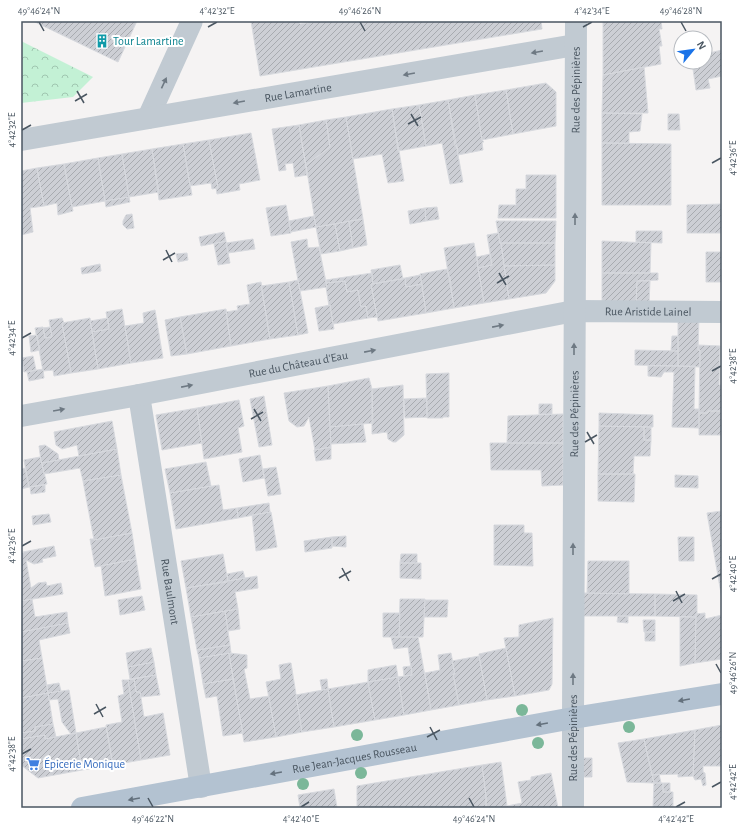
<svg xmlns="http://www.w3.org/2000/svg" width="743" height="829" font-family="'Alegreya Sans',sans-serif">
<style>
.park{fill:url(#park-crowns)}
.building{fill:url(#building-hatch);stroke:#d7d9de}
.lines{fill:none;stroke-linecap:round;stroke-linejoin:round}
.street{stroke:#c1cad2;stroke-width:22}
.primary{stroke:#b3c2d1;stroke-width:22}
.tree{fill:#7bb799}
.oneway{fill:#6e7983}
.oneway2{fill:#64717d}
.ticks{fill:none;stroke:#4a5661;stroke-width:1.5}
.labels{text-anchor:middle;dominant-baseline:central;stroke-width:4;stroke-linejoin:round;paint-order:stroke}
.culture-label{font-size:12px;fill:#0d838f;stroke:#fff;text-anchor:start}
.street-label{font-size:12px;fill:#4a5661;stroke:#fff}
.shop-label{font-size:12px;fill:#366cbe;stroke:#fff;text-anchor:start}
.neatline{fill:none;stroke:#4a5661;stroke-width:1.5}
.ticks-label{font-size:10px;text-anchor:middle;fill:#4a5661}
</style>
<defs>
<pattern id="park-crowns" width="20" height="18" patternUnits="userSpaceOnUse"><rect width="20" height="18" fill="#c3f1d5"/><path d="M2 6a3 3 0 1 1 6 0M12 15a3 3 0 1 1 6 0" fill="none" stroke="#a0c6b0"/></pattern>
<pattern id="building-hatch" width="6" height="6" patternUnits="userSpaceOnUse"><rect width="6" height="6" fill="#cdcfd5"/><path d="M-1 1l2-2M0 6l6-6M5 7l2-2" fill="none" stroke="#a8abb0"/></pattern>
</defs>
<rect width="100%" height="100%" fill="#f5f3f3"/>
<path class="park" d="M 21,41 L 93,77 L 73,97 L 21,103 Z"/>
<path class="building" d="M 33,21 L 137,21 L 118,62 Z
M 251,21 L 299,21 L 300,24 L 319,21 L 541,21 L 542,29 L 260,76 Z
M 603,21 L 661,21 L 662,29 L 659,29 L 662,46 L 659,46 L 661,64 L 603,75 Z
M 722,50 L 722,76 L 708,79 L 710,88 L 696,90 L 692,62 L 705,62 L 705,54 Z
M 644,67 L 648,113 L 602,113 L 603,75 Z
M 546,83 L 556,92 L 556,126 L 513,134 L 506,90 Z
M 506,90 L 513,134 L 482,140 L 475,95 Z
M 475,95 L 482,140 L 484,142 L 482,142 L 483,150 L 458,155 L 457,146 L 455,146 L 448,100 Z
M 448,100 L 463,182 L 450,184 L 442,143 L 426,146 L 419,105 Z
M 419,105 L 426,146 L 398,151 L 392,109 Z
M 392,109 L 404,181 L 388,183 L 382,154 L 353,159 L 346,117 Z
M 602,113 L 642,114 L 640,131 L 629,132 L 629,143 L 602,143 Z
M 668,114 L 679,114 L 680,130 L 668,130 Z
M 346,117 L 363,219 L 316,227 L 306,165 L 330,147 L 326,120 Z
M 326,120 L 330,147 L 306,165 L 299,125 Z
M 299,125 L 307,175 L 295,177 L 293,163 L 285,164 L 286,170 L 279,171 L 272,129 Z
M 251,133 L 260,180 L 239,184 L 240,190 L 217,194 L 216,188 L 218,188 L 209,140 Z
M 209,140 L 218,188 L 212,189 L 211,183 L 190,186 L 183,144 Z
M 602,143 L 671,144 L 671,205 L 602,205 Z
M 183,144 L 192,195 L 159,200 L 152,149 Z
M 152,149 L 159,192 L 129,197 L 122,154 Z
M 122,154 L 129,197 L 105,201 L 98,158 Z
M 98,158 L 105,201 L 72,207 L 64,164 Z
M 64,164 L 73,211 L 58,215 L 57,203 L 44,206 L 37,168 Z
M 37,168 L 44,206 L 30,208 L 33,232 L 21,235 L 21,171 Z
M 526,175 L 556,175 L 556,218 L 498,218 L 499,205 L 516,205 L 516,189 L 526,189 Z
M 129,197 L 130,202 L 106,207 L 105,201 Z
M 722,204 L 722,233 L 687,233 L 687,205 Z
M 286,205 L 291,233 L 271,236 L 266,208 Z
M 437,207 L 439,219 L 426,221 L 425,208 Z
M 425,208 L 426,221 L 410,224 L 408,211 Z
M 132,214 L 134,228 L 127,229 L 123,225 L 123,221 L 126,215 Z
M 314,216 L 316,227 L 291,232 L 289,221 Z
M 363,219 L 367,245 L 353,248 L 349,221 Z
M 349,221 L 353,248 L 340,251 L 335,224 Z
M 496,221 L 556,221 L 555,243 L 500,243 Z
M 335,224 L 340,251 L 321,254 L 316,227 Z
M 636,231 L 662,231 L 662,243 L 636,242 Z
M 224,232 L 226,241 L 201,246 L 199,237 Z
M 498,233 L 500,243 L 501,243 L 509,299 L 484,303 L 478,268 L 492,265 L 487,235 Z
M 253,239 L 255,249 L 228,253 L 226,243 Z
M 307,239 L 308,248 L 319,247 L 327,287 L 300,291 L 291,242 Z
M 226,241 L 230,263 L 218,265 L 214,244 Z
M 602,241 L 651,243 L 650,273 L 602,273 Z
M 474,243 L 484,303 L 454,308 L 444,248 Z
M 501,243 L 555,243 L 555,265 L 504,266 Z
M 706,252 L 722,252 L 722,282 L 706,282 Z
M 187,253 L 188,260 L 178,262 L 176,254 Z
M 490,254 L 492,265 L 478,268 L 477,257 Z
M 100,264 L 101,271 L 82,274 L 81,268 Z
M 400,265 L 403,279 L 373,284 L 371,270 Z
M 555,265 L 555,281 L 546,293 L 509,299 L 504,266 Z
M 447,269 L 449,277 L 450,277 L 454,308 L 426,313 L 420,274 Z
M 372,273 L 373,284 L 371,284 L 377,317 L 368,318 L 366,306 L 361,307 L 358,290 L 347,292 L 345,281 L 326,283 L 326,280 Z
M 602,273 L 658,273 L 658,280 L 637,281 L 636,305 L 602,304 Z
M 420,275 L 422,284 L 406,287 L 405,278 Z
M 405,278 L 406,287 L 422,284 L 426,313 L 378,321 L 371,284 Z
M 298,280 L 308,333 L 298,335 L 289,282 Z
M 345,281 L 347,292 L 358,290 L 361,307 L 366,306 L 368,318 L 333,324 L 330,305 L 329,306 L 326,287 L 327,287 L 326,283 Z
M 637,281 L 650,281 L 649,304 L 636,305 Z
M 261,282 L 270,339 L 231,346 L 226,312 L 238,310 L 237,306 L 250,304 L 247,285 Z
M 289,282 L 298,335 L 270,339 L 261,286 Z
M 330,305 L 334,329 L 319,331 L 315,308 Z
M 122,309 L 131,363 L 98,369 L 92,332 L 109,329 L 106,312 Z
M 226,309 L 231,346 L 187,354 L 180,317 Z
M 155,310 L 163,358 L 131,363 L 125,326 L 144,323 L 143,313 Z
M 180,317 L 187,354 L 171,356 L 165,320 Z
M 678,317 L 699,317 L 698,350 L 700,350 L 700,367 L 678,366 Z
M 62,318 L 64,323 L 62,323 L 71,373 L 54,376 L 53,370 L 43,371 L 35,328 L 43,327 L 45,338 L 52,337 L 49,320 Z
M 90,318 L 98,369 L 71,373 L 62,323 Z
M 108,318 L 109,329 L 92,332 L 90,321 Z
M 50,327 L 52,337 L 45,338 L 43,328 Z
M 37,335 L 40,350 L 31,352 L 29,336 Z
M 672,336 L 678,336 L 678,351 L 671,351 Z
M 698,345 L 720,346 L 719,385 L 722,385 L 722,411 L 708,411 L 708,413 L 699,413 L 700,350 L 698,350 Z
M 635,350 L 678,351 L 678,366 L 635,365 Z
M 33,356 L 36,370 L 24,372 L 22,358 Z
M 648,366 L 695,366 L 694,409 L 699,409 L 699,428 L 672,427 L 674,372 L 664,372 L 661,377 L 648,376 Z
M 43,369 L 44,378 L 29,381 L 27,372 Z
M 449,373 L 449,417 L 443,417 L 443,418 L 427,418 L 426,374 Z
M 369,378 L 372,389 L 373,423 L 330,427 L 328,386 Z
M 403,385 L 404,435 L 396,442 L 393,442 L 388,439 L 387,432 L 372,434 L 372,389 Z
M 328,386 L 331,447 L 315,450 L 309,417 L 304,426 L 297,427 L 289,421 L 284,393 Z
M 264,396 L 272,445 L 259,447 L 250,399 Z
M 427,398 L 427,417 L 405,418 L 404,399 Z
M 239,400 L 244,426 L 238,428 L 242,452 L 204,459 L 197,408 Z
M 539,404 L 552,404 L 552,414 L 539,414 Z
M 197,408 L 202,443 L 162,450 L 156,415 Z
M 708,411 L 722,411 L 722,435 L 699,435 L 699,413 L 708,413 Z
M 599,413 L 653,415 L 653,427 L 599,426 Z
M 563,414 L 563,443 L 507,443 L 508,416 Z
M 112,421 L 117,449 L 79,456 L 77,445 L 62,449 L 56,445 L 54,432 Z
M 363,424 L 366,442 L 331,444 L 330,427 Z
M 599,426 L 644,427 L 644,440 L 651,440 L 650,456 L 634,456 L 633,474 L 598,474 Z
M 644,427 L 651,427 L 651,440 L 644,440 Z
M 490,443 L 563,443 L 563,485 L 542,486 L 541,470 L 491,470 Z
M 45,445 L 58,454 L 59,460 L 42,463 L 41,461 L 39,446 Z
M 331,447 L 331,459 L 316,461 L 314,450 Z
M 117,449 L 121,475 L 83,481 L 80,468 L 44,474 L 42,463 Z
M 260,455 L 264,478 L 243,482 L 239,459 Z
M 40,457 L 47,484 L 29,487 L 24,460 Z
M 206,462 L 211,486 L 170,493 L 165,469 Z
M 276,467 L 281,494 L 268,496 L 263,469 Z
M 25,468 L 29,487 L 21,489 L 21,469 Z
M 598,474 L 635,474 L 634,502 L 598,501 Z
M 121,475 L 132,533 L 94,540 L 83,481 Z
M 675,475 L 698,476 L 698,488 L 675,487 Z
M 45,485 L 45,492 L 31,494 L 30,487 Z
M 219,485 L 223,510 L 237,508 L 238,518 L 176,529 L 170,493 Z
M 269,503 L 270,512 L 238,518 L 237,508 Z
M 722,511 L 722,599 L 707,513 Z
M 271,512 L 277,547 L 256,551 L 252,515 Z
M 49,514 L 51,522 L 33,525 L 32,516 Z
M 494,525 L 524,525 L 524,533 L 532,533 L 533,566 L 494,565 Z
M 132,533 L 136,559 L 95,567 L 90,539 L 94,539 L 94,540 Z
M 346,536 L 346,547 L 332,546 L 332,537 Z
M 332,537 L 332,548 L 305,552 L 304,541 Z
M 678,537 L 694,537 L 694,561 L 679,561 Z
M 54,546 L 56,556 L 42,559 L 43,562 L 34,564 L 26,560 L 31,588 L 38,583 L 46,582 L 47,586 L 61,583 L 63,594 L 21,601 L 21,553 L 24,553 L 23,552 Z
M 223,554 L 228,582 L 186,588 L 181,561 Z
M 401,554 L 417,554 L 417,563 L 400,563 Z
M 136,559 L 141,589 L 105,596 L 101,566 Z
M 588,561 L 629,561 L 629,594 L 587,593 Z
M 400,563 L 421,563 L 421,579 L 400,578 Z
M 243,571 L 245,578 L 228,581 L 227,574 Z
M 257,576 L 258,588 L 235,592 L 238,609 L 191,617 L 186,588 Z
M 582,593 L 655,594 L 655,616 L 582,616 Z
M 655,594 L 697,595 L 697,614 L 696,614 L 696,617 L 655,616 Z
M 142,596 L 145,610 L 120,615 L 118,600 Z
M 32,599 L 35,617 L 67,612 L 68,623 L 21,632 L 21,601 Z
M 400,599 L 425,599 L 423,637 L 399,637 Z
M 425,600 L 448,600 L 447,617 L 424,617 Z
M 238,609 L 240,629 L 228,631 L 225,611 Z
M 225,611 L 230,645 L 197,650 L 191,617 Z
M 383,613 L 400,613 L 399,637 L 383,637 Z
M 705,613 L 705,619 L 722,615 L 722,659 L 695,663 L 696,614 Z
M 618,616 L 628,616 L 628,623 L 617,622 Z
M 680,617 L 696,617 L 695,663 L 680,666 Z
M 553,618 L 552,684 L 549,690 L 515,696 L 504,638 L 519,637 L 519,625 Z
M 643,620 L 655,620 L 655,632 L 644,632 Z
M 68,623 L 70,633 L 39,640 L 42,658 L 21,661 L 21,632 Z
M 645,632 L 655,632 L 655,641 L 645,641 Z
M 391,637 L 418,637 L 431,710 L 404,715 L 398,677 L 412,675 L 408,647 L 394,649 Z
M 230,645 L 231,653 L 199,658 L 197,650 Z
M 151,648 L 154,662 L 128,667 L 126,653 Z
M 506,648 L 515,696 L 487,700 L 479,654 Z
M 229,653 L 247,655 L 247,668 L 244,669 L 250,699 L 269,696 L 276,737 L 244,742 Z
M 229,653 L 233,679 L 203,684 L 199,658 Z
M 451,653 L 455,674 L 453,674 L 459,705 L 431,710 L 425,673 L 440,670 L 438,655 Z
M 479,656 L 487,700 L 459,705 L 453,674 L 455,674 L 452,661 Z
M 42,658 L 48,693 L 21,698 L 21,661 Z
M 154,662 L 156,675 L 130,679 L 128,667 Z
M 289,663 L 291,663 L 302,732 L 276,737 L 266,682 L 281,679 L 279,665 Z
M 396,665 L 398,677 L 368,682 L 368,670 Z
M 411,666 L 412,675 L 404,676 L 403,667 Z
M 156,675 L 160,695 L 141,697 L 140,692 L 136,692 L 134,679 Z
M 398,677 L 404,715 L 375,720 L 368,682 Z
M 134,679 L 136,692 L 140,692 L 144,717 L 163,713 L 170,755 L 141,760 L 128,680 Z
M 233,679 L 243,733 L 223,736 L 217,696 L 206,698 L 203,684 Z
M 327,679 L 328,689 L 322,690 L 320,680 Z
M 122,680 L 128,680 L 141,760 L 113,765 L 106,725 L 122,722 L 118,696 L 124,694 Z
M 368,682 L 375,720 L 334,727 L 328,689 Z
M 59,683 L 61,691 L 48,693 L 47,685 Z
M 328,689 L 334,727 L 302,732 L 296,695 Z
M 69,690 L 76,733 L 71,734 L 62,722 L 58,699 L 49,700 L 48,693 Z
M 48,693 L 53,724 L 35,727 L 35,731 L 21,733 L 21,698 Z
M 53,724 L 56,737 L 45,739 L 45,735 L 21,739 L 21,733 L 35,731 L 35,727 Z
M 722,725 L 722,766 L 703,766 L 703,772 L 705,773 L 706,785 L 703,786 L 701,779 L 695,780 L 693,776 L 695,730 Z
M 106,727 L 113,765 L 82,770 L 76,733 Z
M 695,730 L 693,776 L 678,777 L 678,774 L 652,775 L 644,739 Z
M 76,733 L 82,770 L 38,778 L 21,765 L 21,739 L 45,735 L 45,739 Z
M 644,739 L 654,783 L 627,782 L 618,743 Z
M 582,758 L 592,758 L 592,777 L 582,777 Z
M 501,762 L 507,806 L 522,803 L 518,782 L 531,780 L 531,777 L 551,773 L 558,808 L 486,808 L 486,796 L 482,765 Z
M 482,765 L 486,796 L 486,808 L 357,808 L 357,786 Z
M 659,774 L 661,783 L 654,783 L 652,775 Z
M 654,783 L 663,783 L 663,792 L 673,792 L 673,808 L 653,808 Z
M 663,783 L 670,783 L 670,792 L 663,792 Z
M 334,789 L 337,808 L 300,808 L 298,795 Z"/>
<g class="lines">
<g class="street">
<path d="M 148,118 L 192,21"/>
<path id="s1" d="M 21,140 L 575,45"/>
<path id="s2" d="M 139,395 L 201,787"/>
<path id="s3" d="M 21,416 L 139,395 L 574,311 L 722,312"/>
<path id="s4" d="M 573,808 L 573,718 L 576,21"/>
</g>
<path class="primary" id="s5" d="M 82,808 L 573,718 L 722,694"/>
</g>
<g class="tree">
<circle cx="522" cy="710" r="6"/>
<circle cx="629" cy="727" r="6"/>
<circle cx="357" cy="735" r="6"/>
<circle cx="538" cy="743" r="6"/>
<circle cx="361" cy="773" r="6"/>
<circle cx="303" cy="784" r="6"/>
</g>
<defs><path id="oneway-solid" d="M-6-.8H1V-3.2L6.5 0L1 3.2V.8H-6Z"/></defs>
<g class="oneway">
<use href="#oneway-solid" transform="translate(537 52) rotate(170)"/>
<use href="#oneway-solid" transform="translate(409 74) rotate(170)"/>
<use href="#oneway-solid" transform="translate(164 83) rotate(-65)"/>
<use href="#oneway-solid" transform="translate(239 102) rotate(170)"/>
<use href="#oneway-solid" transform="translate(575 219) rotate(-90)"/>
<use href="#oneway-solid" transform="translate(498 326) rotate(-11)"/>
<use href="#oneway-solid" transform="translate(574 349) rotate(-90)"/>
<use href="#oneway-solid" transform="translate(370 351) rotate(-11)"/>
<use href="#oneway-solid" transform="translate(187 386) rotate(-11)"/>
<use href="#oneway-solid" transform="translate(59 410) rotate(-10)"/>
<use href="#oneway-solid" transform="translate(573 549) rotate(-90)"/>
<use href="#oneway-solid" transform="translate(573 679) rotate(-90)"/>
</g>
<g class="oneway2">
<use href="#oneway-solid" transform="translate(684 700) rotate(170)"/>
<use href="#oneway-solid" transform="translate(542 724) rotate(170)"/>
<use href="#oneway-solid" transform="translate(276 773) rotate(170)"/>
<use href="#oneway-solid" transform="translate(134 799) rotate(170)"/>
</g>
<path class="ticks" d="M 39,22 L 44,31M 360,22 L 365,31M 681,22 L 686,31M 208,27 L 217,22M 583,27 L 592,22M 77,91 L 84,103M 75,101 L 87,94M 411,114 L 418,126M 408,124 L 421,117M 22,130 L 31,125M 712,163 L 721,158M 166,250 L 172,262M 163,260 L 175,253M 499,273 L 506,285M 497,283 L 509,276M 22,338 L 31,333M 712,371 L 721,366M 254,409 L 261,421M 251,419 L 263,412M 587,432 L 594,444M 585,442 L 597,435M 22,546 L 31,541M 342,568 L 349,581M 339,578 L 351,571M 712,579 L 721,574M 676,591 L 682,603M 673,601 L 685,594M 716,664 L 721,673M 96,704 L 103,717M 94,714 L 106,707M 430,727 L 437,740M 427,737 L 440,730M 22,754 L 31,749M 712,787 L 721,782M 148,798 L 153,807M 469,798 L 474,807M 301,807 L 309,802M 676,807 L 685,802"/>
<defs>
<g id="building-bare" transform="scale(1.08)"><path d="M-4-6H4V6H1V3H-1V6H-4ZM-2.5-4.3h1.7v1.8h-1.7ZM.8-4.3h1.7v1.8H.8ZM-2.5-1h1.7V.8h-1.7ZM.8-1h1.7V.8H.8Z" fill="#0f9aa8" stroke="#fff" stroke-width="2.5" paint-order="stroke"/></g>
<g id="supermarket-bare" transform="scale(1.08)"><path d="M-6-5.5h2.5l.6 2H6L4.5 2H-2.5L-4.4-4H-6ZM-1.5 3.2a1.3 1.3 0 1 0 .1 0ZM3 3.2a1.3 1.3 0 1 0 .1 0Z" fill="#3f7fe0" stroke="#fff" stroke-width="2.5" paint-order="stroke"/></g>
</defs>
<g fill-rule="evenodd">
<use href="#building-bare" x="102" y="41"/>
<use href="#supermarket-bare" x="33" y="764"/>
</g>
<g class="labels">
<g class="culture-label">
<text x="113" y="41">Tour Lamartine</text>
</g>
<g class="street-label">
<text stroke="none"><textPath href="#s4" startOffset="718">Rue des Pépinières</textPath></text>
<text stroke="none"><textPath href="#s1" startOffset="281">Rue Lamartine</textPath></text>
<text stroke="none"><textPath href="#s3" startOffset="637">Rue Aristide Lainel</textPath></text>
<text stroke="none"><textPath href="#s3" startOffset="282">Rue du Château d'Eau</textPath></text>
<text stroke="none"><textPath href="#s4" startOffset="394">Rue des Pépinières</textPath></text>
<text stroke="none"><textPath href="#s2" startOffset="199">Rue Baulmont</textPath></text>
<text stroke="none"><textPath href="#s4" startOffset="70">Rue des Pépinières</textPath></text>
<text stroke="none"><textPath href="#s5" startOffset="277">Rue Jean-Jacques Rousseau</textPath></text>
</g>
<g class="shop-label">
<text x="44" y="764">Épicerie Monique</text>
</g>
</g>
<rect width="743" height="829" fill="none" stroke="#ffffff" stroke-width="44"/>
<g transform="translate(693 50) rotate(61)"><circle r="19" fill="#ffffff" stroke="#b7bbc0"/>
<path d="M0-3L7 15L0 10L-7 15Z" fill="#1a73e8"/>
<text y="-6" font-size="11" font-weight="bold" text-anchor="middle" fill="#4a5661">N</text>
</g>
<rect x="22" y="22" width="699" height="785" class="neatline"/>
<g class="ticks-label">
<text x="39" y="14">49°46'24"N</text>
<text x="217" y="14">4°42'32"E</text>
<text x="360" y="14">49°46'26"N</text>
<text x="592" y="14">4°42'34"E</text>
<text x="681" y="14">49°46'28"N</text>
<text transform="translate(11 130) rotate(-90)" y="4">4°42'32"E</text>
<text transform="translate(732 158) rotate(-90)" y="4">4°42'36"E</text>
<text transform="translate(11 338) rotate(-90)" y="4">4°42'34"E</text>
<text transform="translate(732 366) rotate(-90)" y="4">4°42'38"E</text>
<text transform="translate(11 546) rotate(-90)" y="4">4°42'36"E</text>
<text transform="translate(732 574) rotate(-90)" y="4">4°42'40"E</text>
<text transform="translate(732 673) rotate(-90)" y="4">49°46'26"N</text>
<text transform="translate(11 754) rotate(-90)" y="4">4°42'38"E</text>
<text transform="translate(732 782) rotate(-90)" y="4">4°42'42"E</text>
<text x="153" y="822">49°46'22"N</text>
<text x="301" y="822">4°42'40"E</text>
<text x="474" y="822">49°46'24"N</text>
<text x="676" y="822">4°42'42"E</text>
</g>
</svg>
